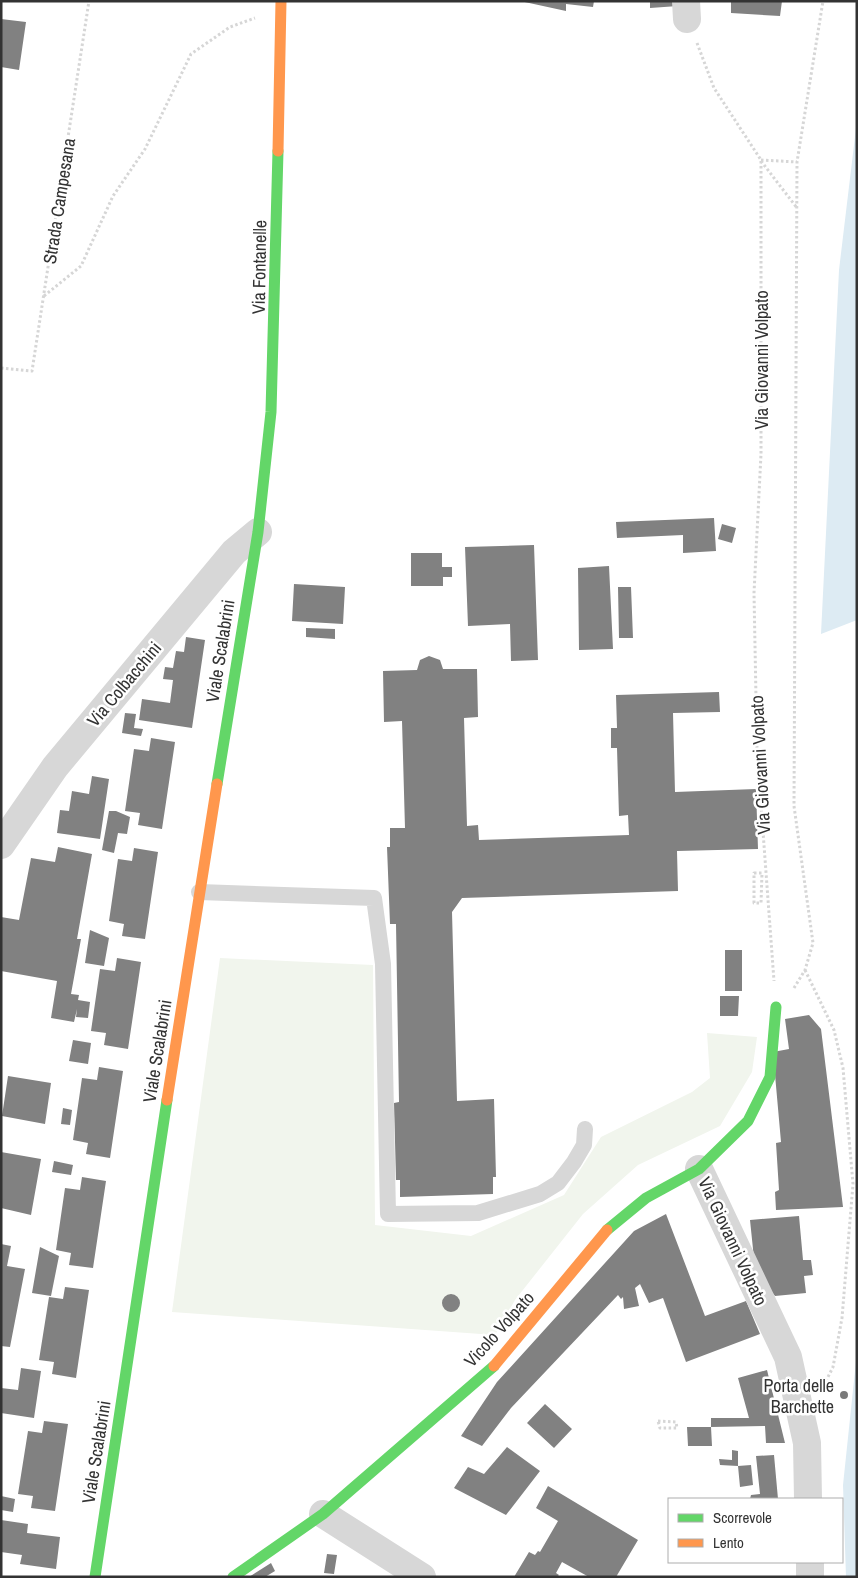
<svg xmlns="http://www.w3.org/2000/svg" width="858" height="1578" font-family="'Archivo Narrow',sans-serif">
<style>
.green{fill:#f1f5ed}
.water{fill:#ddebf3}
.building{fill:#818181}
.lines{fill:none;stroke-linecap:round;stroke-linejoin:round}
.path{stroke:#d6d6d6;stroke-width:3;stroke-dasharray:2.5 2.5;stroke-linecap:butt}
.lane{stroke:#d7d7d7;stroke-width:16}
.street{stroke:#d7d7d7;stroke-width:28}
.fast{stroke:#63d668;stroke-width:11}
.slow{stroke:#ff974d;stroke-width:11}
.poi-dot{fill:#7a7a7a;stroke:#fff;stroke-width:2}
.labels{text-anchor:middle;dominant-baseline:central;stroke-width:5;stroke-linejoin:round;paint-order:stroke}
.street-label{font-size:18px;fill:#333;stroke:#fff}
.poi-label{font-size:18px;fill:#333;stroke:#fff;text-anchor:end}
</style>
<rect width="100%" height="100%" fill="#fff"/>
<path class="green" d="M 220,958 L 373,965 L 375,1225 L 471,1236 L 564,1195 L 601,1137 L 692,1092 L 710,1078 L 707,1033 L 757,1037 L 752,1072 L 720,1126 L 638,1165 L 583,1214 L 515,1300 L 495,1335 L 172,1312 Z"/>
<path class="water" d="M 857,120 L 857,620 L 821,634 L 839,270 Z
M 857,1352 L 857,1577 L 846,1577 L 843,1485 Z"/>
<path class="building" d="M 520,1 L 594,1 L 593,7 L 566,4 L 566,11 Z
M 650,1 L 677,1 L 678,6 L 650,8 Z
M 731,1 L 782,1 L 780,16 L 731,13 Z
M 1,19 L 26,22 L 19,70 L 1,67 Z
M 714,518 L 716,551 L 683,553 L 683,535 L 617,538 L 616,522 Z
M 722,524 L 736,528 L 732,543 L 718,539 Z
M 534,545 L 538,660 L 511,661 L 510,624 L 468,626 L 465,547 Z
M 411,553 L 442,553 L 442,567 L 452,567 L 452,577 L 443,577 L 443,586 L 411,586 Z
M 609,566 L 613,649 L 579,650 L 578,568 Z
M 294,584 L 345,587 L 343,624 L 292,621 Z
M 618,587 L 631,587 L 633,638 L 619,638 Z
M 306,628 L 335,629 L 335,639 L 306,637 Z
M 186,637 L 205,640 L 192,728 L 139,720 L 142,699 L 170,703 L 173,680 L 163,679 L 165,667 L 173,668 L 176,651 L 184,652 Z
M 429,656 L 440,660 L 443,669 L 477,669 L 478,717 L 464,718 L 467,826 L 478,825 L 479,840 L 629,835 L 628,815 L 619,816 L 617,748 L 611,748 L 611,728 L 617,728 L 616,695 L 719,692 L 720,712 L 673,713 L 675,792 L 756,789 L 758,849 L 677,851 L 678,891 L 462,898 L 452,912 L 457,1101 L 494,1099 L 496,1177 L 493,1177 L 493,1194 L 400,1197 L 400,1180 L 396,1180 L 394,1103 L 399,1102 L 396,924 L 390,924 L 387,847 L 390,847 L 390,828 L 405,828 L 402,721 L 384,722 L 383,671 L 417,670 L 420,660 Z
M 125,713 L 136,714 L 134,728 L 143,729 L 141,736 L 122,733 Z
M 151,738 L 175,742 L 162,829 L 138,825 L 140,813 L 125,811 L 134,749 L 149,751 Z
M 92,776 L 109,779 L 100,839 L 57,833 L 60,810 L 69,811 L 72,791 L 89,794 Z
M 109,811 L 116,811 L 130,817 L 127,834 L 118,833 L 114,853 L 102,850 Z
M 58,847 L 92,854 L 77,939 L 81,939 L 71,994 L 79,995 L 78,1000 L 90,1002 L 88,1018 L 76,1017 L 77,1009 L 74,1022 L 51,1018 L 57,981 L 1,971 L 1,917 L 19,920 L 31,858 L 55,862 Z
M 134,848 L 158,852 L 145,939 L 122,936 L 124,924 L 109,921 L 118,859 L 132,861 Z
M 90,930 L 109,938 L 104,966 L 85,963 Z
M 725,950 L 742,950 L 742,991 L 725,991 Z
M 117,958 L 141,962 L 128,1049 L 104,1045 L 106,1033 L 91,1031 L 100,969 L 115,971 Z
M 720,996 L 739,996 L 738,1016 L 720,1016 Z
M 809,1015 L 821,1029 L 843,1207 L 776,1210 L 775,1192 L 779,1190 L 776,1143 L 781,1142 L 773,1052 L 789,1049 L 785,1019 Z
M 73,1040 L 91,1043 L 88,1064 L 69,1061 Z
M 99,1067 L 123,1071 L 110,1158 L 86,1154 L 88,1143 L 73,1140 L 82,1078 L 97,1080 Z
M 8,1076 L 51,1083 L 45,1124 L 2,1116 Z
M 63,1108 L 72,1110 L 70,1125 L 61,1124 Z
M 1,1152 L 41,1159 L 31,1215 L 1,1208 Z
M 54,1161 L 73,1165 L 71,1175 L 52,1172 Z
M 82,1177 L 106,1181 L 93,1268 L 69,1265 L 71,1253 L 56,1250 L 65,1188 L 80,1190 Z
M 666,1214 L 705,1316 L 746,1301 L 760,1334 L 686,1362 L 663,1298 L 649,1303 L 640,1284 L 635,1288 L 639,1306 L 624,1309 L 623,1297 L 621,1299 L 618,1295 L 511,1408 L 482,1446 L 461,1436 L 497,1382 L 634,1231 Z
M 799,1216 L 803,1260 L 811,1260 L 813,1275 L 804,1276 L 806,1293 L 775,1296 L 761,1278 L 756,1278 L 750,1220 Z
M 1,1244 L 11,1246 L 7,1266 L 25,1269 L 10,1347 L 1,1346 Z
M 40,1247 L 59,1256 L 51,1296 L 32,1293 Z
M 65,1287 L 89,1290 L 76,1378 L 52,1374 L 54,1362 L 39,1360 L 49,1297 L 63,1299 Z
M442 1303a9 9 0 1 1 18 0a9 9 0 1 1-18 0Z
M 21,1368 L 41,1371 L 34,1418 L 1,1413 L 1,1388 L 18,1390 Z
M 767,1370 L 785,1443 L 766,1443 L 765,1426 L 711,1427 L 711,1418 L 749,1418 L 738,1378 Z
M 545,1404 L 572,1429 L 554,1448 L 527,1423 Z
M 44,1421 L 68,1424 L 55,1511 L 31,1508 L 33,1496 L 18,1494 L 28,1431 L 42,1433 Z
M 687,1427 L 711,1427 L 712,1446 L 688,1446 Z
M 507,1447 L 540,1471 L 506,1515 L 454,1488 L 468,1467 L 484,1474 Z
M 732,1450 L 738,1451 L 738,1466 L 720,1465 L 719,1459 L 732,1460 Z
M 774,1455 L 778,1499 L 750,1499 L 751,1495 L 760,1494 L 756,1456 Z
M 751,1465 L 753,1485 L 740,1487 L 738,1466 Z
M 548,1486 L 638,1540 L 616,1577 L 589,1577 L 562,1562 L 556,1573 L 559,1575 L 557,1577 L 514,1577 L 529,1552 L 535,1555 L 538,1551 L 540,1552 L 558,1521 L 536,1508 Z
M 1,1496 L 15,1499 L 13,1512 L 1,1510 Z
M 1,1520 L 28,1524 L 27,1533 L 60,1537 L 56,1569 L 20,1564 L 22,1555 L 1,1552 Z
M 327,1554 L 337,1555 L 334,1574 L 324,1573 Z
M 271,1563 L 275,1571 L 265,1577 L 249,1577 Z"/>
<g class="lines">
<path class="path" d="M 697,43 L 714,88 L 761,160 L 761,454 L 754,593 L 757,750 L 774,981
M 761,160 L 797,162
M 761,161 L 797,208
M 44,296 L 81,266 L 113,196 L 145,149 L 191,54 L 230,27 L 255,18
M 1,368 L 32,371 L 89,1
M 754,873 L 762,873 L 761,903 L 754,903 Z
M 805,970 L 834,1030 L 843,1068 L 853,1184 L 842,1318 L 833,1367 L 823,1387
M 794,988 L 805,970 L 813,943 L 794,806 L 797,162 L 823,1
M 658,1421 L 676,1422 L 677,1428 L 660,1428 Z"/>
<path class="lane" d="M 199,892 L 374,898 L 383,964 L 388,1214 L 478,1213 L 540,1194 L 558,1183 L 574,1162 L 584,1145 L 585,1129"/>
<path class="street" d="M 686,1 L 687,19
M 1,845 L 55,767 L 234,552 L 258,532
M 699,1169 L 788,1357 L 807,1443 L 808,1499
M 323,1514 L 422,1577
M 810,1577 L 810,1562"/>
<path class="fast" d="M 217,784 L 258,532 L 271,412 L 278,151
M 607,1230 L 646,1198 L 699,1169 L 748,1121 L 770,1077 L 776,1007
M 95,1577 L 167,1100
M 233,1577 L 323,1514 L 494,1366"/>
<path class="slow" d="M 278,151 L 281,1
M 167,1100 L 217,784
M 494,1366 L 607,1230"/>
</g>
<circle class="poi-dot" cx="844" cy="1395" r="5"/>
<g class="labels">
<g class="street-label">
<text transform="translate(59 201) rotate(-81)">Strada Campesana</text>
<text transform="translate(259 267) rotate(-89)">Via Fontanelle</text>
<text transform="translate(761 360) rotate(-90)">Via Giovanni Volpato</text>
<text transform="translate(220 651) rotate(-81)">Viale Scalabrini</text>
<text transform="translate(124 684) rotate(-50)">Via Colbacchini</text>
<text transform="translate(760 765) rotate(-93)">Via Giovanni Volpato</text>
<text transform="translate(157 1051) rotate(-81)">Viale Scalabrini</text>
<text transform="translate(733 1241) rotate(65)">Via Giovanni Volpato</text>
<text transform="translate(499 1329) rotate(-48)">Vicolo Volpato</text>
<text transform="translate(96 1452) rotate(-81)">Viale Scalabrini</text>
</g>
<g class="poi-label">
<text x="834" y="1385">Porta delle<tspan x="834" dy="21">Barchette</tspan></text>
</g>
</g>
<rect width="858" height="1578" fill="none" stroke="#333333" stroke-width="5"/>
<rect x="668" y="1498" width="175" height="65" fill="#ffffff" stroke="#adadad"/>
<rect x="678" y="1514" width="25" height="8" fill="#63d668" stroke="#adadad"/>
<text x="713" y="1523" font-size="15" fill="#333333">Scorrevole</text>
<rect x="678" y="1539" width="25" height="8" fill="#ff974d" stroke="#adadad"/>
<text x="713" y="1548" font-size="15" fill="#333333">Lento</text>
</svg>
